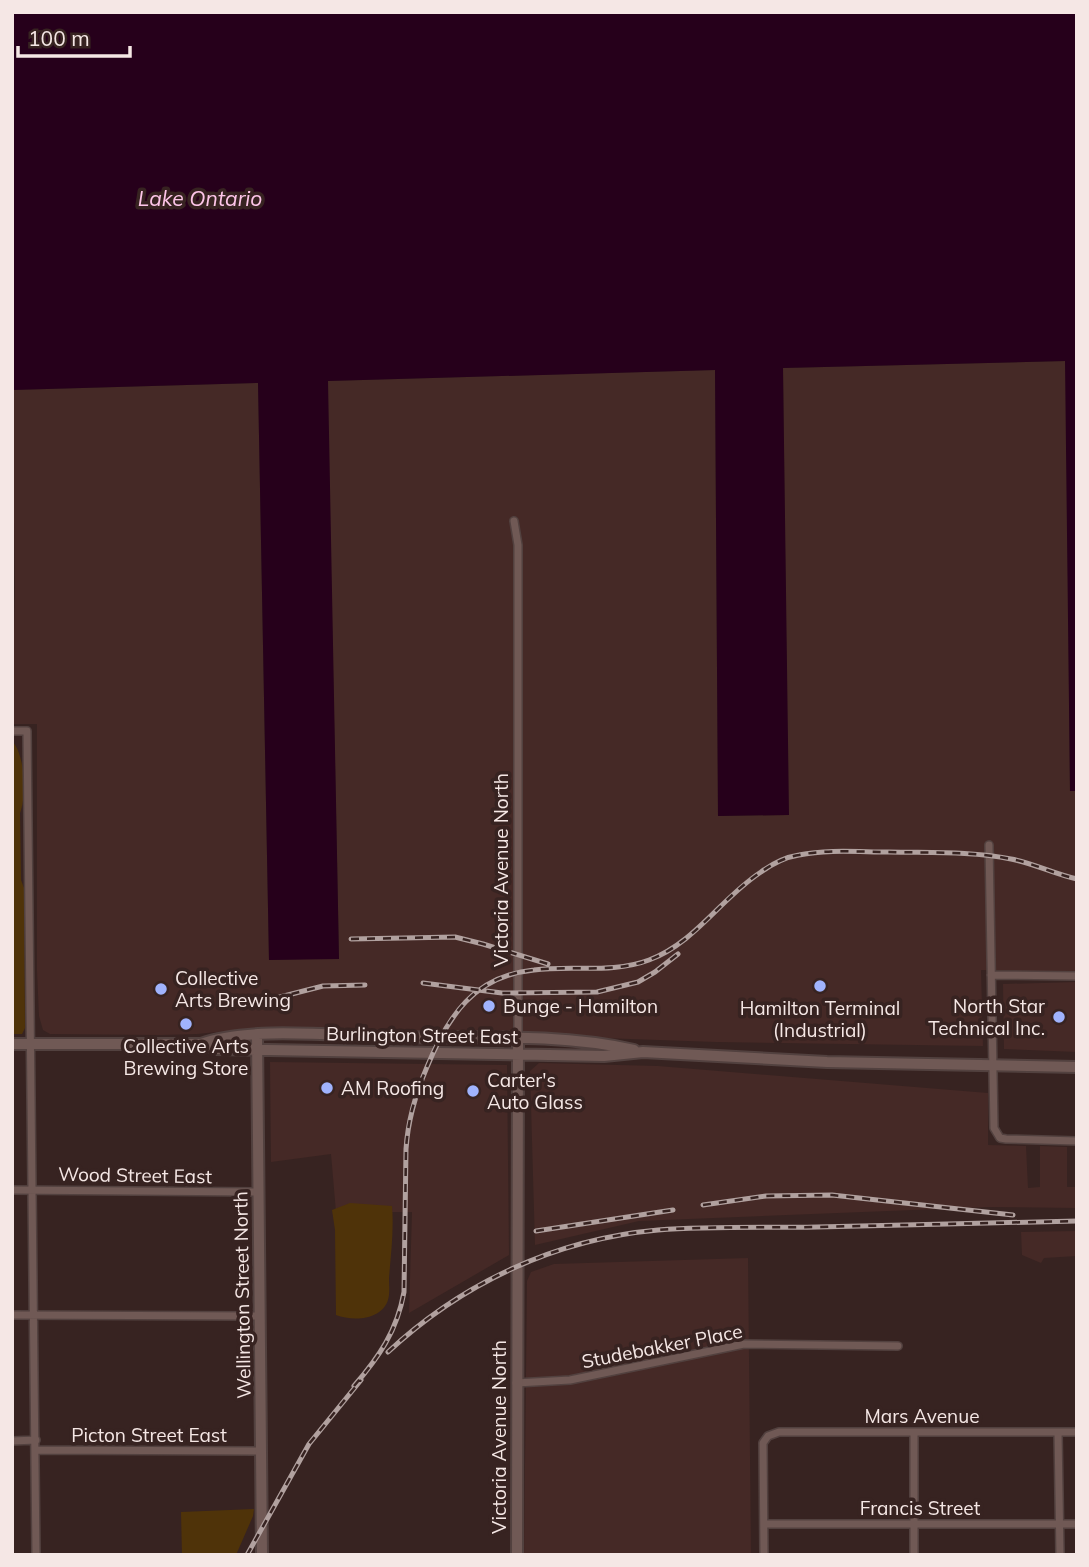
<svg xmlns="http://www.w3.org/2000/svg" width="1089" height="1567" font-family="Mulish,sans-serif">
<style>
.built{fill:#452926}
.green{fill:#4f3309}
.water{fill:#26001b}
.lines{fill:none;stroke-linecap:round;stroke-linejoin:round}
.street-casing{stroke:#52413f;stroke-width:10}
.secondary-casing{stroke:#52413f;stroke-width:14}
.street{stroke:#705955;stroke-width:7}
.secondary{stroke:#705955;stroke-width:10}
.rail-casing{stroke:#b1a19f;stroke-width:5}
.rail{stroke:#372321;stroke-width:2.5;stroke-dasharray:8;stroke-linecap:butt}
.poi-dot{fill:#a0b3fd;stroke:#372321;stroke-width:2.5}
.labels{text-anchor:middle;dominant-baseline:central;stroke-width:7;stroke-linejoin:round;paint-order:stroke}
.street-label{font-size:19px;fill:#f5e7e5;stroke:#372321}
.poi-label{font-size:19px;fill:#f5e7e5;stroke:#372321;text-anchor:start}
.water-label{font-size:21px;font-style:italic;fill:#fdc5e8;stroke:#372321}
</style>
<rect width="100%" height="100%" fill="#372321"/>
<path class="built" d="M 1066,361 L 1070,791 L 1077,791 L 1077,972 L 981,970 L 983,1046 L 716,1042 L 339,1029 L 248,1029 L 197,1034 L 160,1035 L 50,1034 L 43,1030 L 39,1016 L 37,971 L 37,724 L 12,724 L 15,588 L 12,390 L 258,383 L 269,960 L 339,958 L 327,381 L 715,370 L 718,816 L 788,815 L 783,368 Z
M 1077,982 L 1077,1052 L 1004,1049 L 1003,984 Z
M 270,1062 L 507,1065 L 509,1255 L 409,1313 L 412,1212 L 336,1212 L 331,1154 L 271,1162 Z
M 539,1063 L 658,1066 L 988,1093 L 988,1145 L 1026,1146 L 1028,1188 L 1040,1187 L 1040,1146 L 1067,1147 L 1067,1187 L 1077,1187 L 1077,1208 L 989,1207 L 639,1221 L 535,1245 L 530,1071 Z
M 1077,1231 L 1077,1256 L 1044,1258 L 1041,1263 L 1022,1255 L 1021,1232 Z
M 748,1258 L 751,1555 L 524,1555 L 527,1281 L 531,1272 L 554,1264 Z"/>
<path class="green" d="M 12,741 C 25,754 27,796 20,813 L 21,880 L 24,888 L 25,1028 L 22,1034 L 12,1034 Z
M 350,1203 L 392,1206 C 394,1230 391,1253 389,1278 C 389,1284 390,1294 388,1300 C 381,1321 352,1321 336,1315 L 335,1230 L 332,1210 Z
M 254,1509 L 253,1516 L 236,1555 L 182,1555 L 181,1512 Z"/>
<path class="water" d="M 12,12 L 1077,12 L 1077,791 L 1070,791 L 1065,361 L 783,368 L 789,815 L 718,816 L 715,370 L 328,381 L 339,959 L 269,960 L 258,383 L 12,390 Z"/>
<g class="lines">
<g class="street-casing">
<path id="street" d="M 514,521 L 518,545 L 518,1038
M 12,731 L 27,731 L 36,1555
M 989,845 L 994,1128 L 1000,1138 L 1006,1139 L 1077,1141
M 991,975 L 1077,976
M 12,1190 L 258,1192
M 12,1315 L 260,1316
M 516,1383 L 570,1380 L 744,1344 L 898,1346
M 914,1432 L 914,1555
M 1058,1432 L 1060,1555
M 12,1441 L 36,1440
M 37,1450 L 262,1451
M 764,1524 L 1077,1524
M 764,1555 L 763,1443 L 768,1436 L 779,1432 L 1077,1432"/>
</g>
<g class="secondary-casing">
<path id="secondary" d="M 257,1035 L 262,1555
M 12,1044 L 201,1044 L 216,1049 L 604,1056 L 643,1052 L 827,1062 L 1077,1067
M 201,1044 C 249,1026 336,1036 388,1037 C 470,1039 554,1032 634,1050
M 517,1555 L 518,1038"/>
</g>
<use href="#street" class="street"/>
<use href="#secondary" class="secondary"/>
<g class="rail-casing">
<path id="rail" d="M 351,939 L 455,937 L 483,944 L 548,964
M 423,983 L 502,993 L 597,992 L 638,982 L 655,972 L 678,954
M 276,998 L 323,986 L 365,985
M 703,1205 L 766,1196 L 832,1195 L 1013,1215
M 536,1231 L 673,1210
M 388,1352 C 462,1283 556,1239 658,1230 C 711,1226 764,1228 817,1227 C 904,1225 990,1223 1077,1221
M 354,1386 C 379,1357 397,1331 404,1292 L 406,1149 C 408,1119 415,1095 427,1067 C 448,1016 474,976 534,970 C 572,965 612,974 649,960 C 695,943 721,898 761,872 C 772,864 786,857 799,855 C 828,849 860,852 889,852 C 930,853 971,851 1011,859 C 1033,863 1054,874 1077,879
M 247,1555 L 309,1444 L 361,1380"/>
</g>
<use href="#rail" class="rail"/>
</g>
<g class="poi-dot">
<circle cx="820" cy="986" r="7"/>
<circle cx="161" cy="989" r="7"/>
<circle cx="489" cy="1006" r="7"/>
<circle cx="1059" cy="1017" r="7"/>
<circle cx="186" cy="1024" r="7"/>
<circle cx="327" cy="1088" r="7"/>
<circle cx="473" cy="1091" r="7"/>
</g>
<g class="labels">
<g class="street-label">
<text transform="translate(501 870) rotate(-90)">Victoria Avenue North</text>
<text transform="translate(422 1035) rotate(1)">Burlington Street East</text>
<text transform="translate(135 1175) rotate(1)">Wood Street East</text>
<text transform="translate(242 1295) rotate(-91)">Wellington Street North</text>
<text transform="translate(662 1346) rotate(-11)">Studebakker Place</text>
<text x="922" y="1416">Mars Avenue</text>
<text x="149" y="1435">Picton Street East</text>
<text transform="translate(499 1437) rotate(-90)">Victoria Avenue North</text>
<text x="920" y="1508">Francis Street</text>
</g>
<g class="poi-label">
<text x="175" y="978">Collective<tspan x="175" dy="22">Arts Brewing</tspan></text>
<text x="503" y="1006">Bunge - Hamilton</text>
<text x="1045" y="1006" text-anchor="end">North Star<tspan x="1045" dy="22">Technical Inc.</tspan></text>
<text x="820" y="1008" text-anchor="middle">Hamilton Terminal<tspan x="820" dy="22">(Industrial)</tspan></text>
<text x="186" y="1046" text-anchor="middle">Collective Arts<tspan x="186" dy="22">Brewing Store</tspan></text>
<text x="487" y="1080">Carter's<tspan x="487" dy="22">Auto Glass</tspan></text>
<text x="341" y="1088">AM Roofing</text>
</g>
<g class="water-label">
<text x="200" y="198">Lake Ontario</text>
</g>
</g>
<rect width="1089" height="1567" fill="none" stroke="#f5e7e5" stroke-width="28"/>
<path d="M18 46v10h112v-10" fill="none" stroke="#f5e7e5" stroke-width="3.5"/>
<text x="28" y="46" font-size="21" fill="#f5e7e5" stroke="#372321" stroke-width="5" paint-order="stroke">100 m</text>
</svg>
